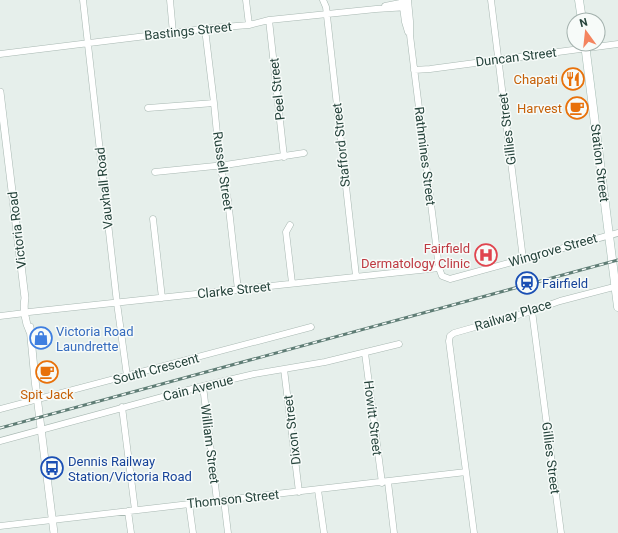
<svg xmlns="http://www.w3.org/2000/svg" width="618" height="533" font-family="Roboto,sans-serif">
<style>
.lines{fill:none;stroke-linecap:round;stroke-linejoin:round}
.minor-casing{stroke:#a8b8b2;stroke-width:7}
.tertiary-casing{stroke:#a8b8b2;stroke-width:8}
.secondary-casing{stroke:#a4bbb3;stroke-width:9}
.minor{stroke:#fff;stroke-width:6}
.tertiary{stroke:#fff;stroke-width:7}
.secondary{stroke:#fff;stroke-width:8}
.rail-casing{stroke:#5f7d75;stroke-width:3}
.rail{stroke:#f7fbf9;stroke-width:1.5;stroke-dasharray:4.5;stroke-linecap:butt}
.labels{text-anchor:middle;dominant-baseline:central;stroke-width:3;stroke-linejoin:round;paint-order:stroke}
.street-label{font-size:13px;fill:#24423a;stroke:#f7fbf9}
.food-label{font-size:13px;fill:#c56008;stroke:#f7fbf9;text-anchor:end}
.health-label{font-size:13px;fill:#be3a42;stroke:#f7fbf9;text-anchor:end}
.transit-label{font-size:13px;fill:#164399;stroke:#f7fbf9;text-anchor:start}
.shop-label{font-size:13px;fill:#366cbe;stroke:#f7fbf9;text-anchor:start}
</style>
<rect width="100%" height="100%" fill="#e6efeb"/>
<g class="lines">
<g class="minor-casing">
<path id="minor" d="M 83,0 L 117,303 L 127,376
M 170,0 L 173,33
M 246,0 L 249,25
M 323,0 L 326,7 L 356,276
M 402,0 L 405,22 L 408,32
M 408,0 L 410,21 L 410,35 L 414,68 L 439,268 L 442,276 L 450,279 L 618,233
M 491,0 L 523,259
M 385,6 L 405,2
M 269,20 L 284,157
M 205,29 L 214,103 L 220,165 L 228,200 L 238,290
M 0,54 L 211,28 L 249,25 L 269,20 L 376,9 L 408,7
M 414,70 L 430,69 L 618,44
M 148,108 L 214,103
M 155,172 L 225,165 L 304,153
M 153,219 L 162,298
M 290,225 L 286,232 L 292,283
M 532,311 L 561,533
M 29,312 L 439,268
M 0,316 L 25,313
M 365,353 L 382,483
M 284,369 L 299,492
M 203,386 L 217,501
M 122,407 L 135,510
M 0,409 L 311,327
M 0,441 L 203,386 L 254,374 L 325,362 L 399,344
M 388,482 L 394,533
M 318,490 L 324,533
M 224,500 L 228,533
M 189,504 L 193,533
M 128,511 L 131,533
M 0,526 L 466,472
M 474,533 L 449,341 L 450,336 L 454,333 L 532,311 L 560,301 L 618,286"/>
</g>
<g class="tertiary-casing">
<path id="tertiary" d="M 0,92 L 25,298 C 23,308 25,322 30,332
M 30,327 L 35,380 L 54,533"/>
</g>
<g class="secondary-casing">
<path id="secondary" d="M 579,0 L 582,20
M 585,44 L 618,307"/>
</g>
<use href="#minor" class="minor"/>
<use href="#tertiary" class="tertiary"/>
<use href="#secondary" class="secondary"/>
<g class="rail-casing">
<path id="rail" d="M 0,428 L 618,260"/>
</g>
<use href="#rail" class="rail"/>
</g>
<defs>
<g id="restaurant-ring" transform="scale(1.15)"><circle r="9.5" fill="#f7fbf9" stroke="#e8710a" stroke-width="1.5"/><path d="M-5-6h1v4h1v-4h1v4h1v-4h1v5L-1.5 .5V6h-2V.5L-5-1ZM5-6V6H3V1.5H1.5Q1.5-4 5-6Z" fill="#e8710a"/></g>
<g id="cafe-ring" transform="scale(1.15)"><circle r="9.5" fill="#f7fbf9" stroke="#e8710a" stroke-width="1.5"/><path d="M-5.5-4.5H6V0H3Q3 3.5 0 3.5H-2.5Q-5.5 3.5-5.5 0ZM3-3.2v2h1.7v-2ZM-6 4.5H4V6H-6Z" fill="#e8710a"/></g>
<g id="hospital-ring" transform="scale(1.15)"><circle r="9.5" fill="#f7fbf9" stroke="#e0444e" stroke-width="1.5"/><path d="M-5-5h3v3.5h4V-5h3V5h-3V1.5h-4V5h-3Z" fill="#e0444e"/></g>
<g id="station-ring" transform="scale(1.15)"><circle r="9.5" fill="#f7fbf9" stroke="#1a4fb4" stroke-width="1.5"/><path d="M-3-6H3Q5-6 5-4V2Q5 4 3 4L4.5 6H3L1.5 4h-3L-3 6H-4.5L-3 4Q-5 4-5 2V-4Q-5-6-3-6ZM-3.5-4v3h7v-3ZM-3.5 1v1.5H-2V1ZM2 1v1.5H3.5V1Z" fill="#1a4fb4"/></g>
<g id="shop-ring" transform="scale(1.15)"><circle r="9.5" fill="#f7fbf9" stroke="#3f7fe0" stroke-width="1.5"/><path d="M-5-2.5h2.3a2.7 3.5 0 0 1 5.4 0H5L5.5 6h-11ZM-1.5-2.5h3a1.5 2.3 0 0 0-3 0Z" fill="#3f7fe0"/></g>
<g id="bus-ring" transform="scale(1.15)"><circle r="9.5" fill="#f7fbf9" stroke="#1a4fb4" stroke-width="1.5"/><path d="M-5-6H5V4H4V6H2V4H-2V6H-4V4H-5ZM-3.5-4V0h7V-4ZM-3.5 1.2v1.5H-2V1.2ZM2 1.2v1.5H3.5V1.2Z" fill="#1a4fb4"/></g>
</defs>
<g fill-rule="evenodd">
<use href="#restaurant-ring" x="573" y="79"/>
<use href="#cafe-ring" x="577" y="108"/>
<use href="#hospital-ring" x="486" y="255"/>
<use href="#station-ring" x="527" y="283"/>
<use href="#shop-ring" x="41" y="338"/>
<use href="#cafe-ring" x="47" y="372"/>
<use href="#bus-ring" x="52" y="468"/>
</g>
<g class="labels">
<g class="street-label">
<text transform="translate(188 31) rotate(-6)">Bastings Street</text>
<text transform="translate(516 57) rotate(-7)">Duncan Street</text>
<text transform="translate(277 89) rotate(-96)">Peel Street</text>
<text transform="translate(507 129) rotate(-97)">Gillies Street</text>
<text transform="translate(341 145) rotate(-96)">Stafford Street</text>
<text transform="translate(425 156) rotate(83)">Rathmines Street</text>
<text transform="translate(600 163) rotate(83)">Station Street</text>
<text transform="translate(223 171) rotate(82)">Russell Street</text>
<text transform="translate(104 188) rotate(-96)">Vauxhall Road</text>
<text transform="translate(17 230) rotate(-97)">Victoria Road</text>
<text transform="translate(553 250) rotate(-16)">Wingrove Street</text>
<text transform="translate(234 290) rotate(-6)">Clarke Street</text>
<text transform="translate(513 315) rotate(-17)">Railway Place</text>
<text transform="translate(156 369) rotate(-15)">South Crescent</text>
<text transform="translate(198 388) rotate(-14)">Cain Avenue</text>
<text transform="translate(373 418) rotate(83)">Howitt Street</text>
<text transform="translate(292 430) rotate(-97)">Dixon Street</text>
<text transform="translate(210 444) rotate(83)">William Street</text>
<text transform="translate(551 458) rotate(83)">Gillies Street</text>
<text transform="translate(233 499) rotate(-6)">Thomson Street</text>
</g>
<g class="food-label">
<text x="558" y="79">Chapati</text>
<text x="562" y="108">Harvest</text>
<text x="47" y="394" text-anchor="middle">Spit Jack</text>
</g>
<g class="health-label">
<text x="470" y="248">Fairfield<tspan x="470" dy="15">Dermatology Clinic</tspan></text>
</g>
<g class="transit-label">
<text x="542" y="283">Fairfield</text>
<text x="68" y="461">Dennis Railway<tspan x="68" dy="15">Station/Victoria Road</tspan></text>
</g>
<g class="shop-label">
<text x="56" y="331">Victoria Road<tspan x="56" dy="15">Laundrette</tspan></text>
</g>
</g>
<g transform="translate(586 32) rotate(345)"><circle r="19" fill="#f7fbf9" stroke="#a3b1ad"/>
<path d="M0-3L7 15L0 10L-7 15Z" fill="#f4845f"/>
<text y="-6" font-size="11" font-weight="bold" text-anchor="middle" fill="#24423a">N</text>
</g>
</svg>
